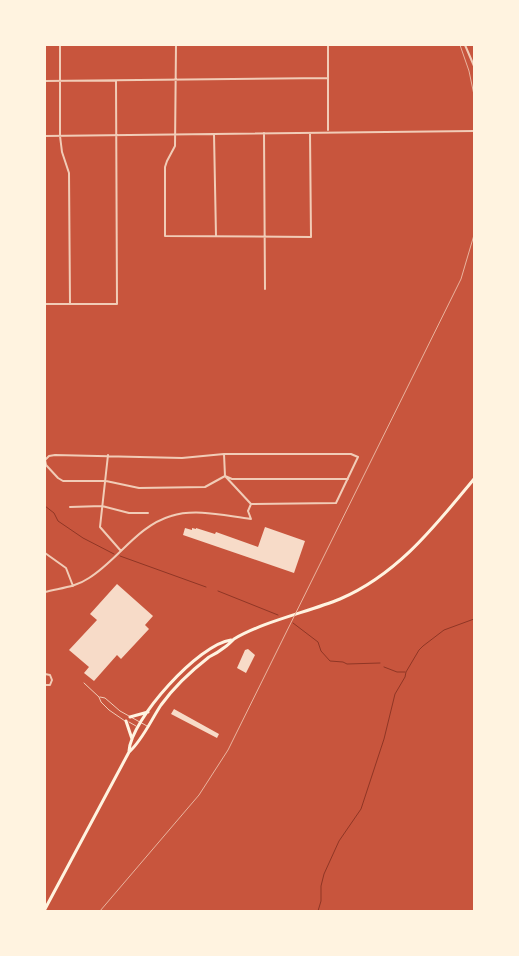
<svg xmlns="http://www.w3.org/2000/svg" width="519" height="956" font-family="'Fira Sans',sans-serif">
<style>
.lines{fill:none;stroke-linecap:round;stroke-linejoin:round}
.stream{stroke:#8f3625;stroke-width:1}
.building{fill:#f7dbc8}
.service{stroke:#f1ccb7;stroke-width:1}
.minor{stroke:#f1ccb7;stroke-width:2}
.primary{stroke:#fff3e0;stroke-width:3}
.rail{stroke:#e9b49f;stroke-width:1}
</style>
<rect width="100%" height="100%" fill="#c8553d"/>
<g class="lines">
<path class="stream" d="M 45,506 L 54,513 L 58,521 L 83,538 L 114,554
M 120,556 L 206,587
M 218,591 L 278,615
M 293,623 L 318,642 L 321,651 L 330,661 L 343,662 L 347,664 L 380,663
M 384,667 L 397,672 L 405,672
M 318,911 L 321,901 L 321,886 L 324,874 L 339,841 L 361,809 L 384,739 L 395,694 L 405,677 L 406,672 L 419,650 L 423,646 L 444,630 L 474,619"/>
</g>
<path class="building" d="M 265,527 L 305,541 L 294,573 L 183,535 L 185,528 L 192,530 L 192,528 L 196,529 L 196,528 L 215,534 L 216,532 L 258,547 Z
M 117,584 L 153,616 L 145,625 L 149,629 L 121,659 L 117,655 L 94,681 L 84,673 L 89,667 L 69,650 L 97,620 L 90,614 Z
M 248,649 L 255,655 L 246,673 L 237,668 L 245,650 Z
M 174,709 L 219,734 L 217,738 L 171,714 Z"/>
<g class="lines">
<path class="service" d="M 84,683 L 99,697 L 101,702 L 109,710 L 125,721
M 100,697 L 105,698 L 120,711 L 147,726
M 129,722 L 136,726"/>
<path class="minor" d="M 60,45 L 60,136 L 62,152 L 69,173 L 70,304
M 176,45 L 175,146 L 167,161 L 165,167 L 165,236 L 311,237 L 310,133
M 328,45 L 328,130
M 465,45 L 474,66
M 45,81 L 328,78
M 264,133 L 265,289
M 214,134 L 216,236
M 45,136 L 474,131
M 45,304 L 117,304 L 116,81
M 224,454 L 225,476 L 251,504 L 336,503 L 358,457 L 351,454 L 224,454 L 182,458 L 55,455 L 49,456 L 45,460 L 46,465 L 58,478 L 63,481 L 106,481 L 139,488 L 205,487 L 225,476 L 232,479 L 348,479
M 108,455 L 100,527 L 121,551
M 70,507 L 102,506 L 129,513 L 148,513
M 45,553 L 66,568 L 73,586
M 45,592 C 60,588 76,587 89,578 C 118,560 137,526 171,516 C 196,508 226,516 251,519 L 248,511 L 251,504
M 45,674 L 50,675 L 52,680 L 50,685 L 45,685"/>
<path class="primary" d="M 130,717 L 148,712
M 126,721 L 132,739
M 129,751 C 131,719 199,644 231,640
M 45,909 L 129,752 C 142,741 151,720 161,705 C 174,687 191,671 209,657 C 215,654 220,651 225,647 C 228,645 231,642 234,639 C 262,622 308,612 340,599 C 398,574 435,526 474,479"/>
<path class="rail" d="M 460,45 L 469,71 L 474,95
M 100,911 L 199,795 L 228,750 L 461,279 L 474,235"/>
</g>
<rect width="519" height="956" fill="none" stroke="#fff3e0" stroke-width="92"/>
</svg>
